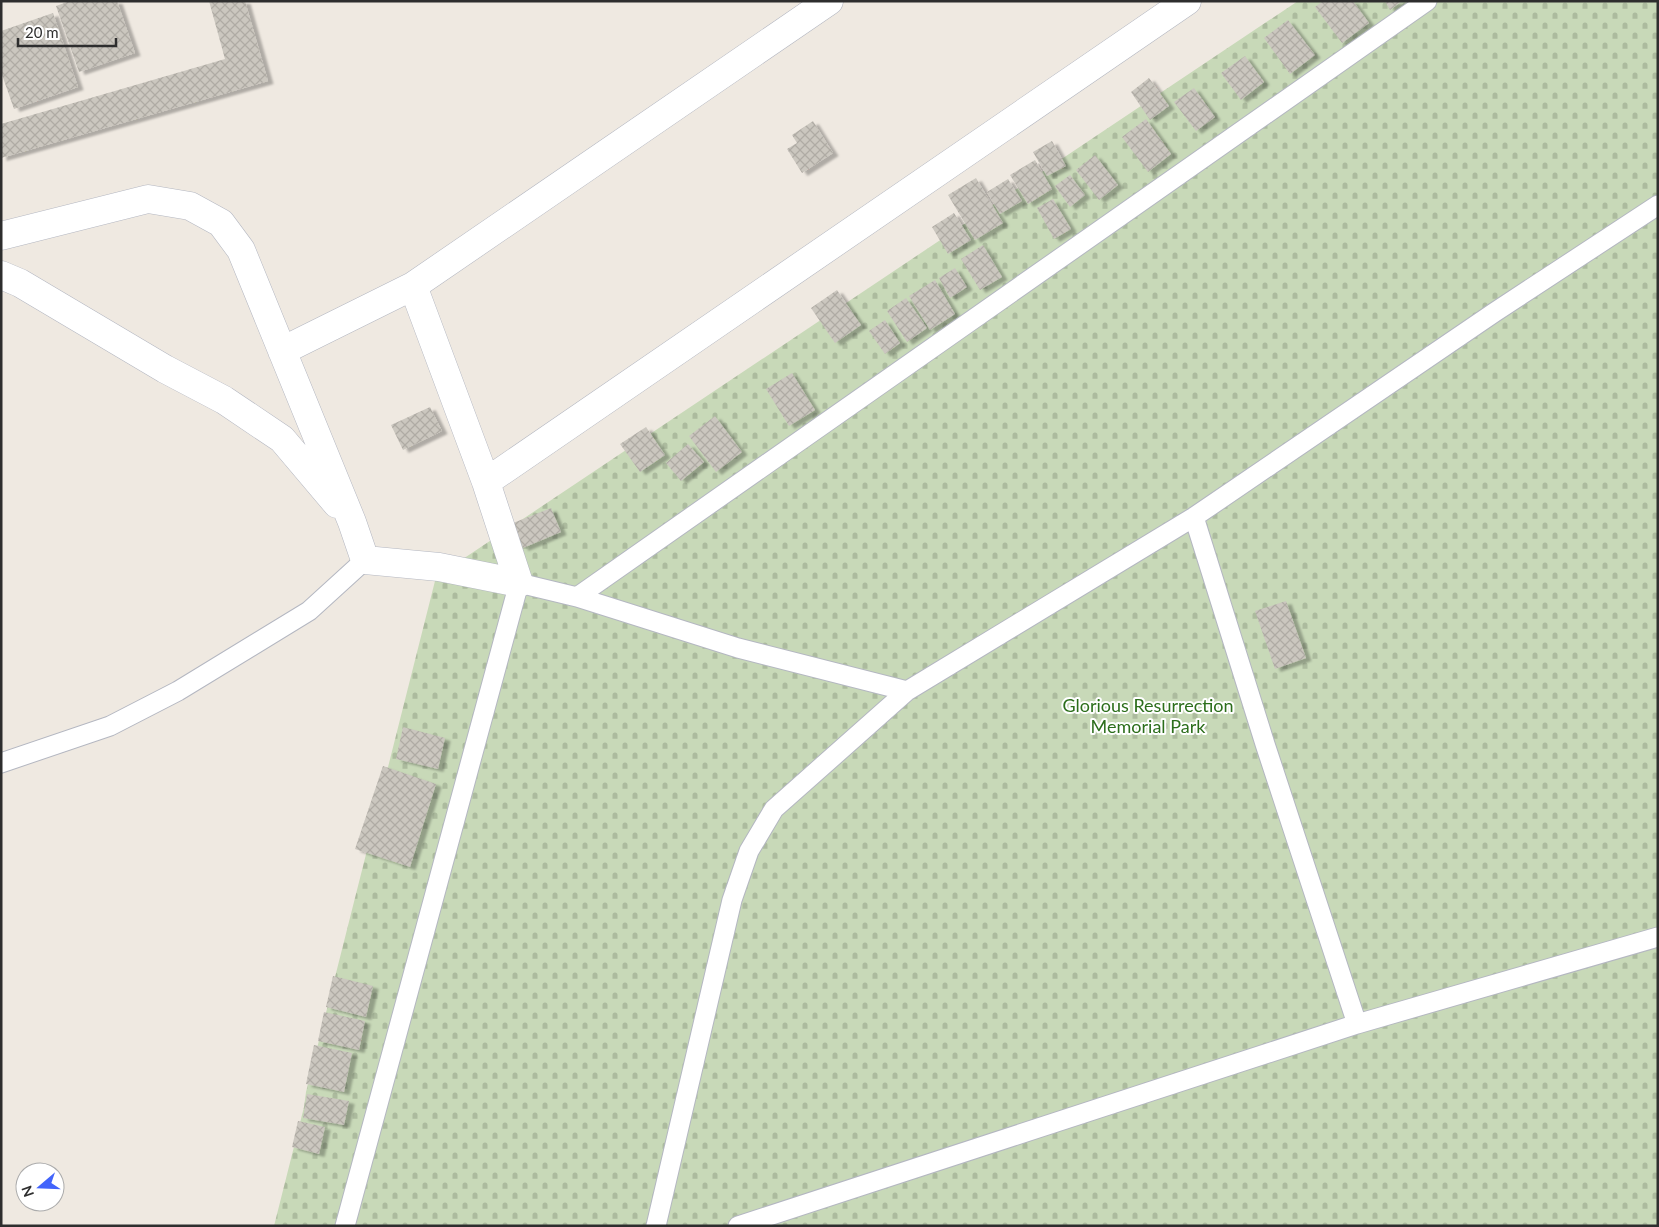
<svg xmlns="http://www.w3.org/2000/svg" width="1659" height="1227" font-family="Lato,sans-serif">
<style>
.cemetery{fill:url(#cemetery-stones)}
.building{fill:url(#building-cross-hatch);filter:url(#shadow)}
.lines{fill:none;stroke-linecap:round;stroke-linejoin:round}
.service-casing{stroke:#b4b7c1;stroke-width:21}
.minor-casing{stroke:#b4b7c1;stroke-width:29}
.service{stroke:#fff;stroke-width:19}
.minor{stroke:#fff;stroke-width:28}
.labels{text-anchor:middle;dominant-baseline:central;stroke-width:4;stroke-linejoin:round;paint-order:stroke}
.park-label{font-size:18px;fill:#2c6e1b;stroke:#fff}
</style>
<defs>
<pattern id="cemetery-stones" width="16" height="16" patternUnits="userSpaceOnUse" patternTransform="scale(1.25)"><rect width="16" height="16" fill="#c8d9b8"/><path d="M2 7V4a2 2 0 0 1 4 0v3zM10 15v-3a2 2 0 0 1 4 0v3z" fill="#acbb9e"/></pattern>
<pattern id="building-cross-hatch" width="8" height="8" patternUnits="userSpaceOnUse" patternTransform="scale(1.25)"><rect width="8" height="8" fill="#cbc7bf"/><path d="M0 0l8 8M0 8l8-8" fill="none" stroke="#afaba4"/></pattern>
<filter id="shadow"><feDropShadow dx="5.5" dy="3" stdDeviation="1" flood-color="#0004"/></filter>
</defs>
<rect width="100%" height="100%" fill="#efe9e1"/>
<path class="cemetery" d="M 1298,1 L 1658,1 L 1658,1226 L 274,1226 L 304,1107 L 306,1092 L 436,577 Z"/>
<path class="building" d="M 70,1 L 117,1 L 135,53 L 79,72 L 56,6 Z
M 209,1 L 245,1 L 268,81 L 1,158 L 1,124 L 225,59 Z
M 1323,1 L 1353,1 L 1369,23 L 1342,43 L 1315,7 Z
M 1385,1 L 1402,1 L 1390,10 Z
M 53,13 L 78,87 L 14,109 L 1,72 L 1,31 Z
M 1288,20 L 1315,55 L 1290,74 L 1264,38 Z
M 1245,56 L 1264,82 L 1241,100 L 1221,73 Z
M 1149,78 L 1169,106 L 1150,120 L 1131,92 Z
M 1194,88 L 1215,117 L 1196,131 L 1174,102 Z
M 1146,119 L 1171,154 L 1148,172 L 1122,137 Z
M 813,121 L 833,153 L 802,173 L 787,149 L 797,143 L 792,135 Z
M 1052,141 L 1066,166 L 1047,176 L 1033,152 Z
M 1095,155 L 1118,185 L 1099,200 L 1076,170 Z
M 1035,160 L 1052,189 L 1028,204 L 1010,175 Z
M 1070,175 L 1085,195 L 1070,207 L 1055,186 Z
M 976,178 L 1003,223 L 975,240 L 948,195 Z
M 1008,179 L 1022,201 L 1000,214 L 987,192 Z
M 1053,199 L 1071,229 L 1054,239 L 1037,208 Z
M 954,213 L 971,240 L 948,254 L 932,227 Z
M 983,245 L 1002,277 L 980,290 L 961,259 Z
M 955,268 L 967,287 L 950,298 L 939,278 Z
M 935,280 L 955,314 L 930,330 L 909,296 Z
M 837,290 L 861,325 L 835,343 L 811,308 Z
M 906,298 L 927,328 L 907,342 L 887,311 Z
M 885,320 L 900,343 L 885,354 L 869,331 Z
M 792,373 L 815,410 L 789,426 L 766,389 Z
M 430,407 L 442,431 L 403,450 L 391,425 Z
M 715,416 L 742,452 L 716,472 L 689,436 Z
M 646,427 L 665,455 L 640,472 L 620,444 Z
M 688,444 L 704,462 L 681,481 L 666,463 Z
M 551,508 L 561,532 L 523,548 L 513,523 Z
M 1286,601 L 1306,658 L 1275,669 L 1255,611 Z
M 403,727 L 445,738 L 438,769 L 396,759 Z
M 383,766 L 436,784 L 410,867 L 355,849 Z
M 333,976 L 373,986 L 366,1017 L 326,1007 Z
M 324,1012 L 365,1021 L 359,1050 L 318,1041 Z
M 314,1045 L 352,1053 L 344,1092 L 306,1084 Z
M 307,1094 L 349,1101 L 344,1125 L 303,1118 Z
M 298,1121 L 325,1127 L 319,1154 L 292,1147 Z"/>
<g class="lines">
<g class="service-casing">
<path id="service" d="M 1194,517 L 1265,744 L 1357,1024
M 577,597 L 1427,1
M 1,763 L 110,726 L 178,691 L 309,611 L 365,560
M 345,1226 L 519,583 L 577,597 L 738,648 L 907,691
M 656,1226 L 732,900 L 749,851 L 774,809 L 907,691 L 1194,517 L 1495,312 L 1658,205
M 738,1226 L 1357,1024 L 1658,937"/>
</g>
<g class="minor-casing">
<path id="minor" d="M 1,236 L 148,199 L 190,206 L 221,223 L 241,250 L 352,522 L 365,560 L 439,567 L 519,583 L 486,482 L 413,286
M 1,275 L 20,283 L 165,369 L 224,400 L 282,439 L 337,504
M 282,351 L 413,286 L 829,1
M 486,482 L 1187,1"/>
</g>
<use href="#service" class="service"/>
<use href="#minor" class="minor"/>
</g>
<g class="labels">
<g class="park-label">
<text x="1148" y="705">Glorious Resurrection<tspan x="1148" dy="21">Memorial Park</tspan></text>
</g>
</g>
<rect width="1659" height="1227" fill="none" stroke="#2e2e2e" stroke-width="5"/>
<g transform="translate(40 1187) rotate(251)"><circle r="24" fill="#ffffff" stroke="#ababab"/>
<path d="M0-4L9 19L0 12L-9 19Z" fill="#4264fb"/>
<text y="-8" font-size="14" font-weight="bold" text-anchor="middle" fill="#2e2e2e">N</text>
</g>
<path d="M18 38v8h98v-8" fill="none" stroke="#2e2e2e" stroke-width="2.5"/>
<text x="25" y="38" font-size="15" fill="#2e2e2e" stroke="#ffffff" stroke-width="4" paint-order="stroke">20 m</text>
</svg>
